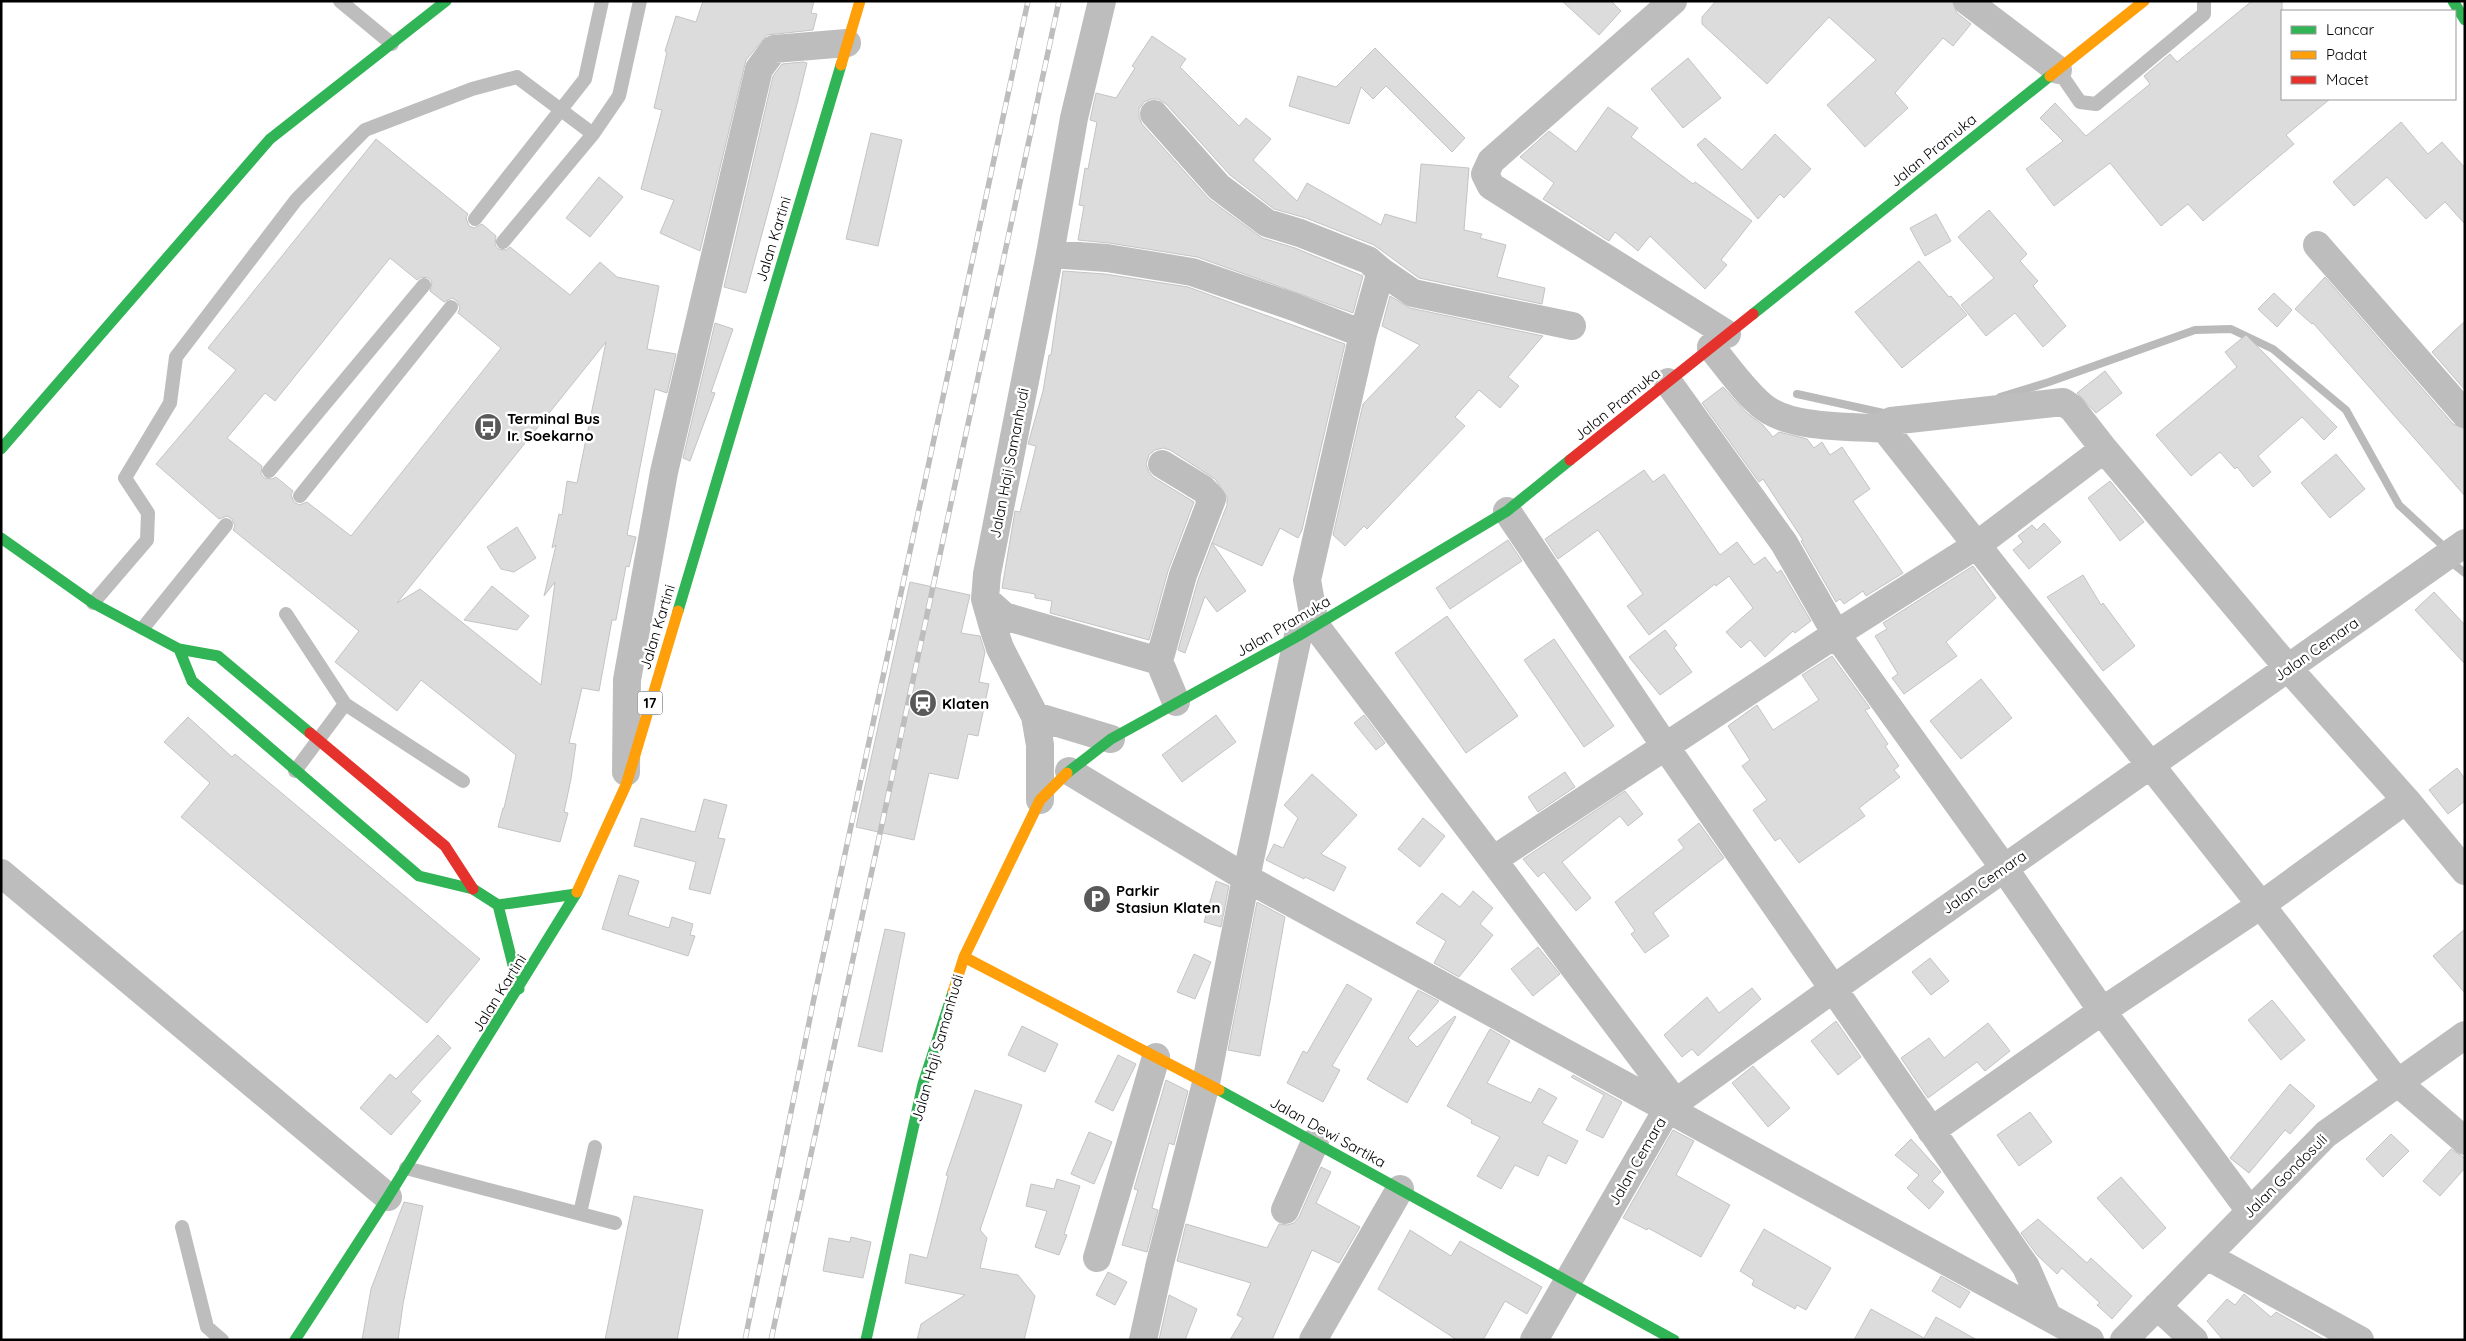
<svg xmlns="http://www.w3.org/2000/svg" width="2466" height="1341" font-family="Quicksand,sans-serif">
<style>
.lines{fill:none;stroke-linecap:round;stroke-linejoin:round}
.stream{stroke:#bababa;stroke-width:8}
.building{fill:#dcdcdc;stroke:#c4c4c4;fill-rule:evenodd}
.lane{stroke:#bdbdbd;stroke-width:14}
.street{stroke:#bdbdbd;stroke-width:28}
.fast{stroke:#30b455;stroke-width:11}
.slow{stroke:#ff9f0a;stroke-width:11}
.jam{stroke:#e5322d;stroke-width:11}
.rail-casing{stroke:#bdbdbd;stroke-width:5.5}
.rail{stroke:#fff;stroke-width:4;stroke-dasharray:11;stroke-linecap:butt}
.labels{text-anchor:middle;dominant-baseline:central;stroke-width:5;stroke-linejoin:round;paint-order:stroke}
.shield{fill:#fff;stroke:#4c4c4c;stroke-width:1}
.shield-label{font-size:14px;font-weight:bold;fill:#000}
.street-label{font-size:15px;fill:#000;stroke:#fff}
.poi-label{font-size:15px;font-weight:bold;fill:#000;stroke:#fff;text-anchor:start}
</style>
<rect width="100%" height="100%" fill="#fff"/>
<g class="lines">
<path class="stream" d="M 1797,394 L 1888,414
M 2000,397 L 2049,382 L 2195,330 L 2231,329 L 2273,349 L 2346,410 L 2399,505 L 2440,543 L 2451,562 L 2465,573"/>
</g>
<path class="building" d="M 703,1 L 814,1 L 811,13 L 817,14 L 813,30 L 767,35 L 746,60 L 700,251 L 660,233 L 674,200 L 641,189 L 662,110 L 654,108 L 667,52 L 665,51 L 676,16 L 696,22 Z
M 1562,1 L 1611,1 L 1621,11 L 1599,35 Z
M 1716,1 L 1952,1 L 1957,13 L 1971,24 L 1953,46 L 1943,38 L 1895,93 L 1908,108 L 1865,147 L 1827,105 L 1876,60 L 1829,17 L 1767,84 L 1702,24 L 1702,17 Z
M 2252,1 L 2282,1 L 2282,99 L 2330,99 L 2286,135 L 2294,144 L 2203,221 L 2188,204 L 2161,226 L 2110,163 L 2054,206 L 2026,169 L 2063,141 L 2040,118 L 2055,103 L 2086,136 L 2150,84 L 2144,76 L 2170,54 L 2177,62 Z
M 1152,36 L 1186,59 L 1180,67 L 1239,126 L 1246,118 L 1271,139 L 1253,160 L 1297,201 L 1307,183 L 1381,225 L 1385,214 L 1416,223 L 1421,164 L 1469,168 L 1464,230 L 1482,234 L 1480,238 L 1506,245 L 1497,277 L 1545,288 L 1542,304 L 1419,278 L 1374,245 L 1306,218 L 1274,209 L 1230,175 L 1166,104 L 1158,99 L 1151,99 L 1144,102 L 1139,109 L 1139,117 L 1142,124 L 1209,199 L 1262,238 L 1295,248 L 1363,276 L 1353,313 L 1197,257 L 1109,243 L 1078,240 L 1084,206 L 1079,205 L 1085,168 L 1088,169 L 1097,122 L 1090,120 L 1096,93 L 1116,98 L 1135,68 L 1132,66 Z
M 1375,48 L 1465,138 L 1452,152 L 1386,86 L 1373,99 L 1361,87 L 1349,124 L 1289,106 L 1298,76 L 1336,87 Z
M 1688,58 L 1721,98 L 1683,128 L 1651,89 Z
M 803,62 L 807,63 L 797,104 L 746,293 L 724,287 L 773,76 L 782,64 Z
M 1608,107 L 1638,128 L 1631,137 L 1693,184 L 1695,182 L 1752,221 L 1721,260 L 1727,265 L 1705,289 L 1650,236 L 1638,251 L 1615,232 L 1609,241 L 1543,199 L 1554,183 L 1520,157 L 1549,131 L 1576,152 Z
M 2401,122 L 2428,154 L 2442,142 L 2465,168 L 2465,224 L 2445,202 L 2426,219 L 2387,177 L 2354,206 L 2333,182 Z
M 871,133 L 902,140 L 878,246 L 846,239 Z
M 1775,134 L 1811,169 L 1784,198 L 1780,194 L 1758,219 L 1697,145 L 1705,138 L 1742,170 Z
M 376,139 L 468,214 L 466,218 L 469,226 L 474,228 L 482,224 L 496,236 L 495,245 L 498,249 L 506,250 L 510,247 L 570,295 L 600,262 L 617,277 L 659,286 L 647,349 L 676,354 L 667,393 L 655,389 L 627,535 L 636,537 L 629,567 L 626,566 L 616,620 L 612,620 L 599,691 L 582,688 L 569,743 L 576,744 L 571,779 L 564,812 L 568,813 L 560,842 L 498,827 L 503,808 L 504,808 L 516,755 L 421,680 L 397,711 L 335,662 L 359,631 L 233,530 L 235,526 L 232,519 L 227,516 L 219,519 L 156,464 L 236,370 L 208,348 ZM 390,258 L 417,280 L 421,277 L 429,278 L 432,282 L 430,291 L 444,302 L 452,298 L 457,301 L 460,308 L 458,313 L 501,348 L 351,536 L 307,502 L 299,505 L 294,502 L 291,495 L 293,491 L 276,477 L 272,479 L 264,478 L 261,474 L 262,466 L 227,438 L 265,393 L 275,401 ZM 606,342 L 577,483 L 567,481 L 562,515 L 559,514 L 552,548 L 556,545 L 544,596 L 555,582 L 541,685 L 420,589 L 397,603 Z
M 599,177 L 623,197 L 590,237 L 566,218 Z
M 1989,210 L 2027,254 L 2020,261 L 2038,281 L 2033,286 L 2066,326 L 2043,347 L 2015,313 L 1986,336 L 1961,305 L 1994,278 L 1958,237 Z
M 1936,214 L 1951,241 L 1925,256 L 1910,228 Z
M 1919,261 L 1949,297 L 1951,296 L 1967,315 L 1902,368 L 1855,312 Z
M 1063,271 L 1105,274 L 1188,287 L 1345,344 L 1302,530 L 1298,538 L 1280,528 L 1262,566 L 1212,543 L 1227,505 L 1227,497 L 1215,479 L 1170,450 L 1163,448 L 1155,450 L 1149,455 L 1146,464 L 1149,472 L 1153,477 L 1194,502 L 1168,571 L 1149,640 L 1050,613 L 1052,601 L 1035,598 L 1035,594 L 1002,588 L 1015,511 L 1020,512 L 1036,446 L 1028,444 L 1043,391 L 1049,355 L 1051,355 Z
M 2325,277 L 2453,424 L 2465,429 L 2465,496 L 2313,323 L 2312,324 L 2295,309 Z
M 2274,293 L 2292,310 L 2277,327 L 2258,309 Z
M 1390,296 L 1410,308 L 1543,336 L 1508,377 L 1519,386 L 1500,408 L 1479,390 L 1455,417 L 1465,426 L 1367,529 L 1364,526 L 1345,546 L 1333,535 L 1363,404 L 1420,345 L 1382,326 Z
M 2465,321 L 2465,390 L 2432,352 Z
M 715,323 L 733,329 L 711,392 L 715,393 L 690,461 L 683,458 Z
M 2246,335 L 2337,427 L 2324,440 L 2302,417 L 2258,456 L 2271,472 L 2253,487 L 2237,467 L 2235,469 L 2220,452 L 2191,476 L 2156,435 L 2237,367 L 2225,352 Z
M 2105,371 L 2122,393 L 2096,413 L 2077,393 Z
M 1723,387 L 1747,413 L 1763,425 L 1773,437 L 1779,432 L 1807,439 L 1814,448 L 1822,442 L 1830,455 L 1842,447 L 1870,489 L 1853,501 L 1903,573 L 1866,596 L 1863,591 L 1844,604 L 1840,599 L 1836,602 L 1801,541 L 1803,540 L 1763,479 L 1759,482 L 1702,403 Z
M 2336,454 L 2365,489 L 2330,518 L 2301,483 Z
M 1644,470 L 1653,482 L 1664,474 L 1720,555 L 1737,542 L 1754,565 L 1765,557 L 1777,573 L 1781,570 L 1811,621 L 1795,633 L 1793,631 L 1765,657 L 1750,640 L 1741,648 L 1726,632 L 1753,608 L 1729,576 L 1716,586 L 1715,584 L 1649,635 L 1627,606 L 1643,594 L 1598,530 L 1558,559 L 1545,539 Z
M 2110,481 L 2144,522 L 2120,541 L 2088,498 Z
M 2044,523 L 2061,542 L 2029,569 L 2013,550 L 2023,542 L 2018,536 L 2032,525 L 2037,530 Z
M 517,527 L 536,558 L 514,572 L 501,569 L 487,547 Z
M 1508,540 L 1522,561 L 1450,609 L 1436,588 Z
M 1212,543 L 1246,591 L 1217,612 L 1205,596 L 1185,653 L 1178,650 L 1198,580 Z
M 1973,566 L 1996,598 L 1946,642 L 1957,656 L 1904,694 L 1892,678 L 1898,674 L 1875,636 L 1887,629 L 1883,623 Z
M 2083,575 L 2101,605 L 2103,603 L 2135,646 L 2103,671 L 2047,597 Z
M 910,582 L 970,595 L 961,633 L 980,636 L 985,652 L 979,682 L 989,684 L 978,736 L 968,734 L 958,779 L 929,773 L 914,840 L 856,827 Z
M 492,586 L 529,616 L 517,630 L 464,620 Z
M 2434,592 L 2465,625 L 2465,664 L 2415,610 Z
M 1447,616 L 1518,716 L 1466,753 L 1395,653 Z
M 1665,630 L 1677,645 L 1674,648 L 1692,672 L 1660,695 L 1629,657 Z
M 1554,639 L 1614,726 L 1584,747 L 1524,660 Z
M 1832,656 L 1870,708 L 1865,710 L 1888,744 L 1885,746 L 1899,766 L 1894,770 L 1900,777 L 1859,808 L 1865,816 L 1799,863 L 1780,838 L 1775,841 L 1753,810 L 1767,800 L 1742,766 L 1750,760 L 1728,726 L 1757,705 L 1773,730 L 1819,700 L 1802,675 Z
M 1981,679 L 2012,718 L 1961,759 L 1930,721 Z
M 1216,715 L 1236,742 L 1182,782 L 1162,755 Z
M 1364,715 L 1385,743 L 1376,750 L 1354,723 Z
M 188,717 L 232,757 L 235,754 L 480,959 L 427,1023 L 181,817 L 210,783 L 164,742 Z
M 2457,768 L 2465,779 L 2465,801 L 2448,814 L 2429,790 Z
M 1565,772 L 1575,787 L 1538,812 L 1528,797 Z
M 1312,774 L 1357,815 L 1321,854 L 1346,867 L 1334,891 L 1305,877 L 1304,879 L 1266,860 L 1274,844 L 1283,848 L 1298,818 L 1284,805 Z
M 1625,791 L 1643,814 L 1628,826 L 1620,816 L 1562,862 L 1591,898 L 1576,911 L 1544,872 L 1538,877 L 1523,859 Z
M 704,799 L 727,805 L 718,838 L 725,839 L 710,894 L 689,889 L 696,862 L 634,846 L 641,818 L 695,832 Z
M 1423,818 L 1445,836 L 1420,867 L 1398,849 Z
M 1699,823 L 1724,858 L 1653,913 L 1669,936 L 1645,953 L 1631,934 L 1635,931 L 1615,902 L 1684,848 L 1678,840 Z
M 619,875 L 639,881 L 628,915 L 669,928 L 672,917 L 693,924 L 690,935 L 695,936 L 688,956 L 602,929 Z
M 1216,881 L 1229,886 L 1221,927 L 1204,922 Z
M 1473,891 L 1493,908 L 1480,924 L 1493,935 L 1459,977 L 1434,963 L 1446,941 L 1416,923 L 1442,893 L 1460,907 Z
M 1257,902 L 1285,917 L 1260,1056 L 1228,1050 Z
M 885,929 L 905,933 L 882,1052 L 858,1046 Z
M 2465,929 L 2465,993 L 2433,956 Z
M 1538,947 L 1560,974 L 1533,996 L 1511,969 Z
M 1194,954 L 1211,962 L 1195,999 L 1177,992 Z
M 1930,958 L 1949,981 L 1931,995 L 1912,972 Z
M 1347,984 L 1372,999 L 1332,1066 L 1340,1070 L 1323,1102 L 1287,1083 L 1303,1051 L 1307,1053 Z
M 1752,988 L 1761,999 L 1698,1056 L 1692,1049 L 1682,1057 L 1664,1035 L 1707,997 L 1719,1013 Z
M 1418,990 L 1439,1001 L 1408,1038 L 1417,1047 L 1455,1016 L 1456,1017 L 1407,1103 L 1367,1079 Z
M 2272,1000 L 2305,1040 L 2281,1060 L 2248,1020 Z
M 1836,1021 L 1861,1057 L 1838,1075 L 1811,1041 Z
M 1988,1023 L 2010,1051 L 1985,1071 L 1977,1062 L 1928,1098 L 1901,1058 L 1929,1038 L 1944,1058 Z
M 1022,1026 L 1058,1044 L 1045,1072 L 1008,1055 Z
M 1490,1029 L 1510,1041 L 1487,1083 L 1531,1103 L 1539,1088 L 1557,1098 L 1542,1123 L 1578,1141 L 1566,1164 L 1548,1155 L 1538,1176 L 1515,1165 L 1501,1189 L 1477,1176 L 1500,1137 L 1471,1123 L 1472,1120 L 1447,1106 Z
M 438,1035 L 451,1048 L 411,1092 L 421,1101 L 391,1135 L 360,1108 L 390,1074 L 396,1079 Z
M 1118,1055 L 1136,1064 L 1113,1111 L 1095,1102 Z
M 1753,1066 L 1790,1108 L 1768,1127 L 1732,1083 Z
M 1573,1075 L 1622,1102 L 1603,1138 L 1586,1130 L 1604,1095 L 1571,1077 Z
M 1166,1080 L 1188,1091 L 1174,1145 L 1169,1143 L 1161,1173 L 1152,1208 L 1158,1210 L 1147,1252 L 1122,1245 L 1138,1190 L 1134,1189 Z
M 2290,1084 L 2315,1106 L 2290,1134 L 2285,1130 L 2249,1173 L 2230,1158 Z
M 975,1090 L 1022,1105 L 980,1230 L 987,1238 L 980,1268 L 1018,1275 L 1035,1296 L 1024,1340 L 917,1340 L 921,1324 L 965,1295 L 905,1283 L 910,1254 L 927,1258 L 948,1176 L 946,1175 Z
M 2030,1112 L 2052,1142 L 2019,1166 L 1997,1135 Z
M 1673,1130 L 1694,1141 L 1676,1175 L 1730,1205 L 1701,1257 L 1648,1228 L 1647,1230 L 1623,1218 Z
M 1089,1132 L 1112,1142 L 1094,1184 L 1071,1174 Z
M 2391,1134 L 2409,1151 L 2383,1177 L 2366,1159 Z
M 1911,1139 L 1941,1172 L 1932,1181 L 1944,1192 L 1929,1209 L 1907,1188 L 1919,1175 L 1895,1155 Z
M 2451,1149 L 2465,1158 L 2465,1168 L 2440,1196 L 2423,1181 Z
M 1321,1167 L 1331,1172 L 1316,1203 L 1360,1227 L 1339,1263 L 1312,1250 L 1272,1340 L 1230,1340 L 1243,1318 L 1237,1315 L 1251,1283 L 1177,1261 L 1186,1224 L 1267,1248 L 1279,1224 L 1287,1225 L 1294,1223 L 1299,1217 Z
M 2121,1177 L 2166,1228 L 2143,1249 L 2097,1198 Z
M 1057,1179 L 1080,1186 L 1064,1234 L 1067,1235 L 1059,1255 L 1035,1247 L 1047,1211 L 1026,1206 L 1031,1184 L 1054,1189 Z
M 634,1196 L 703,1210 L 677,1340 L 605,1340 Z
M 404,1202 L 423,1206 L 403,1304 L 398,1340 L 362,1340 L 371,1289 Z
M 2038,1219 L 2087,1263 L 2091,1258 L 2132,1296 L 2112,1319 L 2097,1305 L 2100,1303 L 2062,1268 L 2057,1274 L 2037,1255 L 2021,1233 Z
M 1764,1229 L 1831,1268 L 1806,1310 L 1797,1305 L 1795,1309 L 1770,1295 L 1752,1285 L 1754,1280 L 1740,1271 Z
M 1410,1230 L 1451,1256 L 1460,1241 L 1542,1287 L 1527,1314 L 1505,1301 L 1483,1340 L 1457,1340 L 1378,1289 Z
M 851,1237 L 871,1242 L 863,1278 L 823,1271 L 829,1238 L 850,1242 Z
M 1108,1272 L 1127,1282 L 1115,1305 L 1096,1295 Z
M 1941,1276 L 1970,1292 L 1960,1308 L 1932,1291 Z
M 2244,1294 L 2271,1317 L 2276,1312 L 2325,1340 L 2223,1340 L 2207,1321 L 2227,1299 L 2235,1305 Z
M 1169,1295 L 1197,1309 L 1185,1340 L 1159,1340 Z
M 1871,1309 L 1924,1338 L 1936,1317 L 1977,1340 L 1854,1340 Z"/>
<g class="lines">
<path class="lane" d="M 340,1 L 392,44
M 2058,70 L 2080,102 L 2096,104 L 2204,14 L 2204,1
M 475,219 L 585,79 L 602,1
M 503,242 L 593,134 L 619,96 L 640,1
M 269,471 L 424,285
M 300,496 L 451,307
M 93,603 L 147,540 L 148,513 L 125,478 L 170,403 L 176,357 L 296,200 L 365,130 L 472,89 L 517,77 L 593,134
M 286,614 L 345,704
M 143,628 L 226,525
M 295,771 L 345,704 L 463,781
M 406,1168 L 615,1223
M 580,1213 L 595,1147
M 182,1227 L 207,1327 L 222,1340"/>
<path class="street" d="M 1673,1 L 1491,161 L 1485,174 L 1491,186 L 1727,334
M 1967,1 L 2058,70
M 1154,114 L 1219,187 L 1267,223 L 1300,233 L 1368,260 L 1381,271
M 2317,245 L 2465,414
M 1050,254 L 1107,258 L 1192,272 L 1294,307 L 1363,334
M 1572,326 L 1413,293 L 1381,271 L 1363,334 L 1307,580 L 1315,625 L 1493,860 L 1836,634 L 1977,545 L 2104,449 L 2288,668 L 2406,800 L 2261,905 L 2102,1011 L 1931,1131
M 1711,347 C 1727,366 1746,394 1765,408 C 1794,429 1850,426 1885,429 L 2261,905 L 2397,1082 L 2465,1141
M 1668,382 L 1784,543 L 1836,634 L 2004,868 L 2102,1011 L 2250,1211
M 1885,429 L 1886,424 L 1891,421 L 2063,402 L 2072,408 L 2104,449
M 1162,464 L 1203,489 L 1212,499 L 1183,575 L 1159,661 L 1176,702
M 1507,511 L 1665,746 L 2026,1267 L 2047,1315
M 985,599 L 1004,616 L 1159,661
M 1035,716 L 1111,739
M 1069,771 L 1246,878 L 1298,636
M 626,772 L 627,680 L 664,472 L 759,69 L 774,49 L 847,43
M 1040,800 L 1040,745 L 1035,716 L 1000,648 L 993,627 L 985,599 L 987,574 L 1050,254 L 1074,118 L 1102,1
M 2406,800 L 2465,871
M 1493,860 L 1675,1102
M 1,873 L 388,1197
M 1285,1210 L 1315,1142
M 2207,1256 L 2360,1340
M 1097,1258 L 1156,1057
M 2157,1306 L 2194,1340
M 1143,1340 L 1160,1263 L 1206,1083 L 1246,878 L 2090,1340
M 1313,1340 L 1400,1189
M 1534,1340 L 1668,1108 L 1833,989 L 2465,543
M 2124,1340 L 2326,1134 L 2465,1035"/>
<path class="fast" d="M 2453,1 L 2465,20
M 1753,314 L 2050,76
M 1,449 L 270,139 L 446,1
M 1,538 L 93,603 L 179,649 L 218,656 L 310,733
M 678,611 L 841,65
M 179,649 L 192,681 L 419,876 L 473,889 L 498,905 L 576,894
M 1067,773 L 1111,739 L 1298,636 L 1507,511 L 1570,460
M 498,905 L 519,989
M 1219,1090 L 1674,1340
M 295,1340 L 388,1197 L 577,892
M 866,1340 L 923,1084 L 953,992"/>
<path class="slow" d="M 841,65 L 860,1
M 2050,76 L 2144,1
M 577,892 L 626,785 L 678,611
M 964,957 L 1219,1090
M 953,992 L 964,957 L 1040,800 L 1067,773"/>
<path class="jam" d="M 1570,460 L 1753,314
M 310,733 L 445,846 L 473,889"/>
<g class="rail-casing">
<path id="rail" d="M 745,1340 L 813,1003 L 1028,1
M 771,1340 L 1059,1"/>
</g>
<use href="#rail" class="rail"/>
</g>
<defs>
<g id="bus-disc" transform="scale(1.4375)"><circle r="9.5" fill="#595959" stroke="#fff"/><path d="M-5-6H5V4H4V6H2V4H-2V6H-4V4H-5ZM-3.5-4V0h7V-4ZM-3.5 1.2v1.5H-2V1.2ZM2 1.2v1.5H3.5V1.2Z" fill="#fff"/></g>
<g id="station-disc" transform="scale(1.4375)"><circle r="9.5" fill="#595959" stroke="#fff"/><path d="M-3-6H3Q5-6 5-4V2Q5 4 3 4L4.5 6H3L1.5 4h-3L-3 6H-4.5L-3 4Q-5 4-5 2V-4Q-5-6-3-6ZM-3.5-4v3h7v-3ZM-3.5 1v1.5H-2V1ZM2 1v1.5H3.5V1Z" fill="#fff"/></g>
<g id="parking-disc" transform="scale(1.4375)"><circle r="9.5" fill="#595959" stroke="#fff"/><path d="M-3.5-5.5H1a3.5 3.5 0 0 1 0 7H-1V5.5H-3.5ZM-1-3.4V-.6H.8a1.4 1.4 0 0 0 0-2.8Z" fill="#fff"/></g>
</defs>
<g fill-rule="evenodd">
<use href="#bus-disc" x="488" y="427"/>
<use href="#station-disc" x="923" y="703"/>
<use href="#parking-disc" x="1097" y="899"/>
</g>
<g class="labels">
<rect class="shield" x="637.5" y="691.5" width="25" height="23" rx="4"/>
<g class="shield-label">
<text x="650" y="703">17</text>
</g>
<g class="street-label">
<text transform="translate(1933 150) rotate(-39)">Jalan Pramuka</text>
<text transform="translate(773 239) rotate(-73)">Jalan Kartini</text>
<text transform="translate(1617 404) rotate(-39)">Jalan Pramuka</text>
<text transform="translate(1009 463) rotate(-79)">Jalan Haji Samanhudi</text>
<text transform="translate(1283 626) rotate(-30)">Jalan Pramuka</text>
<text transform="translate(657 627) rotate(-73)">Jalan Kartini</text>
<text transform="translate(2316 649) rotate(-35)">Jalan Cemara</text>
<text transform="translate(1984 882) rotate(-35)">Jalan Cemara</text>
<text transform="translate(499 993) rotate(-58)">Jalan Kartini</text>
<text transform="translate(937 1048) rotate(-74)">Jalan Haji Samanhudi</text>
<text transform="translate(1328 1132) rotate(29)">Jalan Dewi Sartika</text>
<text transform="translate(1637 1161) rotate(-60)">Jalan Cemara</text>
<text transform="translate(2285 1176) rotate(-45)">Jalan Gondosuli</text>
</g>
<g class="poi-label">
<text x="507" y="418">Terminal Bus<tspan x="507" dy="17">Ir. Soekarno</tspan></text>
<text x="942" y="703">Klaten</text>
<text x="1116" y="890">Parkir<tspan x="1116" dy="17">Stasiun Klaten</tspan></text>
</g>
</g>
<rect width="2466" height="1341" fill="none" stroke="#000000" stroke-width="5"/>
<rect x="2281" y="10" width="175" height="90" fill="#ffffff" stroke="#999999"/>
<rect x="2291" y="26" width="25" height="8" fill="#30b455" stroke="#999999"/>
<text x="2326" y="35" font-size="15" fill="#000000">Lancar</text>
<rect x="2291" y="51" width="25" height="8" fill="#ff9f0a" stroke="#999999"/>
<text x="2326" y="60" font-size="15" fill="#000000">Padat</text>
<rect x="2291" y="76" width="25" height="8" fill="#e5322d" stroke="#999999"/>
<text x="2326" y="85" font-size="15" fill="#000000">Macet</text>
</svg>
